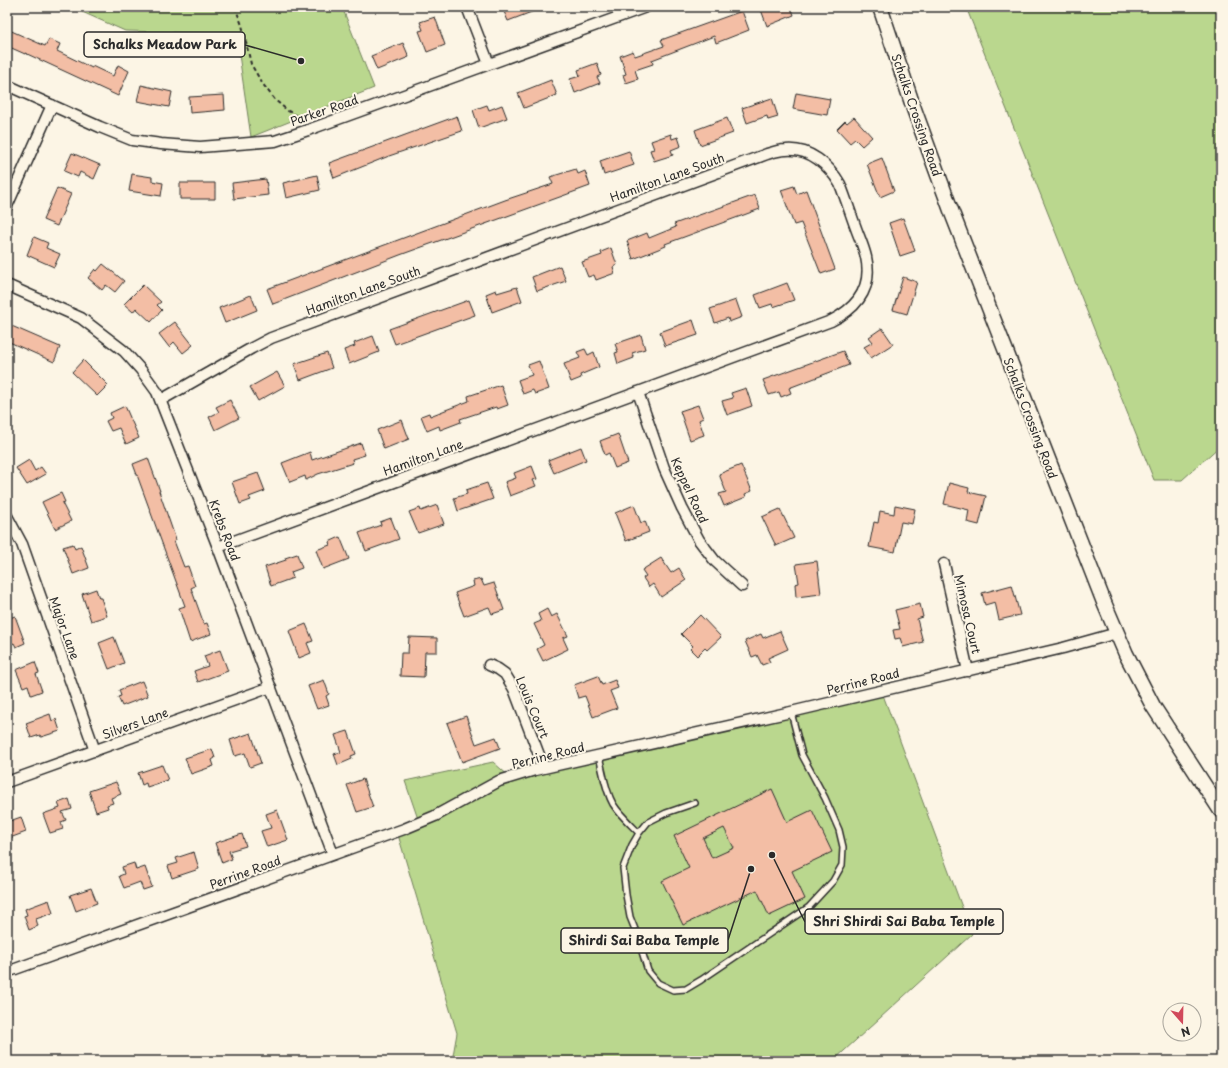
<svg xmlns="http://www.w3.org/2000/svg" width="1228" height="1068" font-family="'Playpen Sans',sans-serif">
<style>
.green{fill:#bad78e;stroke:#72815c}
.building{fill:#f3bea5;stroke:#2b2b2b;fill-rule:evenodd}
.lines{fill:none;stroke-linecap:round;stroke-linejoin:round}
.lane-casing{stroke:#2b2b2b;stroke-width:8}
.street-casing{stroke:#2b2b2b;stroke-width:13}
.secondary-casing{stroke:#2b2b2b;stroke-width:17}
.path{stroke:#2b2b2b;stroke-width:2;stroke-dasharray:4 3;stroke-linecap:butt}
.lane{stroke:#fcf5e5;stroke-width:5}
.street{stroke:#fcf5e5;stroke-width:10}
.secondary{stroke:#fcf5e5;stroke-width:14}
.labels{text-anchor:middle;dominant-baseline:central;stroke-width:4;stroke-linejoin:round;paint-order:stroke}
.street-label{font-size:12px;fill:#2b2b2b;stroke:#fcf5e5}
.leader{fill:none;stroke:#2b2b2b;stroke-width:1.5}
.callout-dot{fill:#2b2b2b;stroke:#fcf5e5;stroke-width:1.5}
.callout{fill:#fcf5e5;stroke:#2b2b2b;stroke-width:1.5}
.callout-label{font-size:13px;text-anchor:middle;font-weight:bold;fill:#2b2b2b}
</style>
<rect width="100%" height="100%" fill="#fcf5e5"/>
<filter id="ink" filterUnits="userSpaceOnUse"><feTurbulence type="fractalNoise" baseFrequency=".025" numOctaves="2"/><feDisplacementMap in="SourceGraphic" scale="8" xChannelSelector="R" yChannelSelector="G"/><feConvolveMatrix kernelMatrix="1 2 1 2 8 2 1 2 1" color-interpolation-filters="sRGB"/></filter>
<g filter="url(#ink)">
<path class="green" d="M 71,7 L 356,7 L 344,12 L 374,88 L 251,137 L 236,34 L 125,31 Z
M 966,7 L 1221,7 L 1221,445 L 1182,480 L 1154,480 Z
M 883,695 L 972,934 L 833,1061 L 452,1061 L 457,1033 L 396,828 L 418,819 L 405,781 L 493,762 L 510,777 Z"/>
<path class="building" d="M 502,7 L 542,7 L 542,8 L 508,21 Z
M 760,7 L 791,7 L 794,15 L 767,26 Z
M 742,11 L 749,30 L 716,43 L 714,36 L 652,60 L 653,64 L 635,70 L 638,79 L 626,83 L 623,75 L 626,74 L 620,56 L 633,51 L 635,56 L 664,46 L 661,40 Z
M 435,17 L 445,45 L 427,52 L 419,31 L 423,30 L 420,22 Z
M 7,29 L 45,46 L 49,39 L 60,44 L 57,51 L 92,68 L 92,66 L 113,76 L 118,65 L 129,71 L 118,96 L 25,53 L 25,54 L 7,46 Z
M 403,43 L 409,57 L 377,70 L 371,56 Z
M 597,63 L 601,75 L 597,77 L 600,83 L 575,93 L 570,79 L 580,76 L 578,70 Z
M 551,80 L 557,95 L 524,108 L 518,93 Z
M 141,85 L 172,92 L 169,107 L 137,101 Z
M 796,93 L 830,99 L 827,115 L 793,109 Z
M 224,95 L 225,110 L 190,113 L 189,97 Z
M 772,98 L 778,117 L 768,120 L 767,116 L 747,123 L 742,108 Z
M 487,105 L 489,110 L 502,105 L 507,118 L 479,128 L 473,110 Z
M 457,116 L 462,131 L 389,156 L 334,178 L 329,163 Z
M 854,117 L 872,137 L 862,146 L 855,139 L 850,143 L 837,129 L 845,121 L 847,123 Z
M 727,118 L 733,133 L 700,145 L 695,130 Z
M 671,134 L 672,139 L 678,137 L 681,146 L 671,150 L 673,155 L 654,161 L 650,150 L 654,149 L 651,141 Z
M 629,151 L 634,165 L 604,175 L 600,161 Z
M 72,153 L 100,165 L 94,179 L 80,172 L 78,177 L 64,171 Z
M 882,158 L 894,191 L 880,197 L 867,164 Z
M 576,169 L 578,174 L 585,171 L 590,186 L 400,255 L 273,304 L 267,289 L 505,200 L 553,184 L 550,177 Z
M 132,174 L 152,177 L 152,181 L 163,183 L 161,196 L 129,191 Z
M 317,175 L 320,190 L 286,198 L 283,183 Z
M 266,179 L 268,195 L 234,199 L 232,183 Z
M 180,183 L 215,183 L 215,199 L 180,199 Z
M 794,186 L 797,194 L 806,190 L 835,269 L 821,274 L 801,223 L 794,225 L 781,190 Z
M 57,188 L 71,194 L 57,226 L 43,220 Z
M 755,195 L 760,209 L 665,244 L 666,246 L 633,259 L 627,241 L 647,233 L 649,238 L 676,227 L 674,224 Z
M 903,218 L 915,251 L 900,256 L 889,223 Z
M 34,237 L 48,243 L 46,248 L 60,254 L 54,267 L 27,255 Z
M 611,248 L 617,265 L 613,267 L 615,273 L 596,280 L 594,275 L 588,277 L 582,262 L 602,255 L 601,252 Z
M 103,264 L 124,281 L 115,292 L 106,285 L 102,290 L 88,278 L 95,269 L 97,271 Z
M 560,266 L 566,281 L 537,291 L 532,277 Z
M 903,277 L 917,282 L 907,314 L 893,310 Z
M 787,283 L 794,300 L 773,307 L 772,304 L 760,308 L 755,295 Z
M 143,285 L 161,302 L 157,305 L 162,310 L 151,322 L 136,308 L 133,312 L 124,304 Z
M 517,287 L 522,301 L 492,312 L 486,294 L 496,290 L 497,293 Z
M 251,295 L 257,310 L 225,323 L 219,308 Z
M 469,300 L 475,315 L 395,344 L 389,329 Z
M 736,300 L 742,317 L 729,322 L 728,318 L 715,323 L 710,309 Z
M 693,320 L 698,335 L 665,346 L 660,332 Z
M 175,322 L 193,345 L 183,353 L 174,342 L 169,347 L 159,334 Z
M 7,324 L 60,347 L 54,362 L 7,341 Z
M 882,328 L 893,344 L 871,358 L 864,347 L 873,342 L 869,337 Z
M 641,335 L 645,349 L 632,353 L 634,358 L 618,364 L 615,353 L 618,352 L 615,344 Z
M 373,336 L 379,352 L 349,364 L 344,350 L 355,346 L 354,343 Z
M 585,349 L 588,355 L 594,352 L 599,367 L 580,375 L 581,378 L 571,382 L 564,364 L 580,358 L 577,352 Z
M 843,351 L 849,365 L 789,388 L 791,393 L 781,397 L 779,392 L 769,395 L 763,380 Z
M 327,353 L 332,368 L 300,380 L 294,364 Z
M 83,360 L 108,385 L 97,396 L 72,372 Z
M 539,361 L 549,389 L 535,394 L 533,390 L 523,394 L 518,380 L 532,375 L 528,365 Z
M 277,372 L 285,386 L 258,401 L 250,387 Z
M 501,385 L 508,405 L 497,409 L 496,407 L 460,419 L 461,422 L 440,430 L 439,426 L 427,431 L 421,416 L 429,413 L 430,416 L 469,401 L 468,396 Z
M 746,388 L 752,406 L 727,415 L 722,401 L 733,398 L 731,393 Z
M 230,400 L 239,418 L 215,430 L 209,417 L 219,412 L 216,407 Z
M 698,405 L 703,418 L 699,420 L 704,435 L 690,440 L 680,411 Z
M 125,406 L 139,438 L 126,444 L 119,428 L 111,431 L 106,421 L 112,418 L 110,413 Z
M 402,420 L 409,439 L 384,449 L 377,430 Z
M 618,434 L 628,463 L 615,468 L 609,453 L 605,455 L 600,441 Z
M 361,443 L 365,455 L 352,459 L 353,463 L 318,474 L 306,480 L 305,476 L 290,482 L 282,463 L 310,452 L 312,460 Z
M 581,447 L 586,460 L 554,473 L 548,460 Z
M 148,458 L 160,491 L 159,491 L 176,540 L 174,541 L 184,567 L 188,566 L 195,586 L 191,588 L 204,624 L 207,623 L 211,634 L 190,642 L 179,608 L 185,606 L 133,464 Z
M 29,460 L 35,471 L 41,467 L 46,474 L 27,485 L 16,468 Z
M 741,465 L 752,491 L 745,494 L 746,497 L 724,506 L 719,494 L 726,492 L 719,474 Z
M 532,466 L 537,479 L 533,480 L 536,486 L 510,496 L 505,482 L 516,478 L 514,473 Z
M 258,473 L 265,491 L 249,497 L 251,500 L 240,504 L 232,482 Z
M 487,483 L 493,499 L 458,511 L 454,498 L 467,494 L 466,490 Z
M 949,483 L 969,488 L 968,492 L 986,496 L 979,525 L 967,522 L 969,510 L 944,504 Z
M 61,493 L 65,502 L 62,503 L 71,521 L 55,529 L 42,502 Z
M 437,505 L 444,524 L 418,533 L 409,512 L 420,508 L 421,511 Z
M 634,505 L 641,523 L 645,521 L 649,532 L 626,541 L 615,513 Z
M 895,505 L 915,509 L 912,524 L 901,522 L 895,552 L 869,547 L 874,522 L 878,523 L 880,511 L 894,514 Z
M 780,509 L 794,538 L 776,546 L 762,517 Z
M 391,518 L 399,539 L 366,551 L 359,533 L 381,525 L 380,522 Z
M 340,537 L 349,559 L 323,569 L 316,550 L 330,545 L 329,542 Z
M 73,544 L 75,549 L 81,546 L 89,568 L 73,574 L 63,547 Z
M 297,554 L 302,568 L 291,572 L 293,578 L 271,586 L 265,567 L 286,560 L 285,558 Z
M 661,558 L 671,573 L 679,568 L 686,580 L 661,597 L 653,584 L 649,587 L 643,578 L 646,576 L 642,570 Z
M 817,561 L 821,594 L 796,597 L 795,584 L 799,583 L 796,564 Z
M 481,579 L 484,586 L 494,583 L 504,610 L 492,614 L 489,607 L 464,616 L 455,593 L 474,586 L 473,581 Z
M 1012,585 L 1020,615 L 999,620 L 995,602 L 985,605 L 982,593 Z
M 96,589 L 99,598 L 101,598 L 107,616 L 91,621 L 82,594 Z
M 920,604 L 923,617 L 917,619 L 923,642 L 903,647 L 900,638 L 895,639 L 893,630 L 900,629 L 895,610 Z
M 547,609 L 551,617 L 557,614 L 568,636 L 563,638 L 568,649 L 543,661 L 537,649 L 544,645 L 534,624 L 541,621 L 538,614 Z
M 700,615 L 721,637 L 707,650 L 705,648 L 697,656 L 690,649 L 693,646 L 681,634 Z
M 15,616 L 25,643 L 16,647 L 14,643 L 7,646 L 7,619 Z
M 306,624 L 313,641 L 307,643 L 311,653 L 299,658 L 289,631 Z
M 780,631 L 788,649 L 768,658 L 770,662 L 762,665 L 757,655 L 752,657 L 745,641 L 761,634 L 763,638 Z
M 114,637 L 124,663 L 109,669 L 99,643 Z
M 409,637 L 437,638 L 437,652 L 425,652 L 424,677 L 400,676 L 401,653 L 408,653 Z
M 220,650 L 228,671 L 198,682 L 194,671 L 208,666 L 204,656 Z
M 35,662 L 39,673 L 36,674 L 42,691 L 31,695 L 28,685 L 23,687 L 16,670 Z
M 598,676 L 602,685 L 615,680 L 618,688 L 610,691 L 617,708 L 593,717 L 585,696 L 578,698 L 574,685 Z
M 324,680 L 329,694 L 326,696 L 329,705 L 317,709 L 308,686 Z
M 142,681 L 148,696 L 122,706 L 118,697 L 121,696 L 119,690 Z
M 50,714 L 52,721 L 56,719 L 60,731 L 41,737 L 40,735 L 31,738 L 26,723 Z
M 466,716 L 476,744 L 496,737 L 500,748 L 462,762 L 447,723 Z
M 348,731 L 356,754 L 351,756 L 352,759 L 338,765 L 334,754 L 341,752 L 335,735 Z
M 251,733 L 261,763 L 250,767 L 245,753 L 235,756 L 230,740 Z
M 212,749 L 215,758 L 212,760 L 214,766 L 191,774 L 185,758 Z
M 162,765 L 168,780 L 147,787 L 146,783 L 142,785 L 138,773 Z
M 363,779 L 373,807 L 357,812 L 347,785 Z
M 116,782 L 121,794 L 111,798 L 113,803 L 107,805 L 108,808 L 96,812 L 89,791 Z
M 772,789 L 787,822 L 812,810 L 832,852 L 792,871 L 805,899 L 769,916 L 757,890 L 683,925 L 662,881 L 689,868 L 674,836 ZM 724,828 L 734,848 L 712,858 L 703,838 Z
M 69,799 L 72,809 L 62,812 L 66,820 L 61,822 L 63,829 L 50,833 L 43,814 L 60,808 L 58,803 Z
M 277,810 L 288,840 L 267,847 L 261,831 L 271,828 L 266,814 Z
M 21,817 L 26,832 L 7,839 L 7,822 Z
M 242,834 L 246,846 L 229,851 L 232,859 L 222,863 L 215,843 Z
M 194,852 L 199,869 L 172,878 L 168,866 L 178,863 L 176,858 Z
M 134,863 L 136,870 L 145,867 L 152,887 L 143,890 L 140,882 L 124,888 L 119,876 L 124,874 L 122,867 Z
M 91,888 L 97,903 L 76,911 L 70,895 Z
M 49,900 L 53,913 L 36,919 L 38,926 L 29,930 L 24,916 L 27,915 L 25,909 Z"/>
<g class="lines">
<g class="lane-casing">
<path id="lane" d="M 599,756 C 603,772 605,790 613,804 C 620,815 630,824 639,833
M 695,803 L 666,813 L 648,822 L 639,833 L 632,845 L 623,868 L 626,895 L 630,917 L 636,932 L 648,971 L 658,983 L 673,990 L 686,989 L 701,980 L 809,907 L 833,881 L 842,865 L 843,847 L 839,830 L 825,798 L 802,755 L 791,712"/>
</g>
<g class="street-casing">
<path id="street" d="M 467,7 L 489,64
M 7,85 L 100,127 L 132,140 L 161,144 L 200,147 L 238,144 L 275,141 L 308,130 L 646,7
M 7,206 L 52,105
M 7,285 L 81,318 L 124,351 L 141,370 L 157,392 L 218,547 L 333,854
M 638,392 L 664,468 L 682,508 L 699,540 L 715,561 L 742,586
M 161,400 L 252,348 L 271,338 L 767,154 C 773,152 780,150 786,150 C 810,148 829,165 840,184 C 846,199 851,215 857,231 C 860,239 864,248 866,257 C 873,288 857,308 831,321 L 218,547
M 7,516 L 22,544 L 95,751
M 944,564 L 968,671
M 489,665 L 498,669 L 505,674 L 514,689 L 544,768
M 7,782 L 271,687
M 7,972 L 404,829 L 435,816 L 499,781 L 535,770 L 791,712 L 1063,648 L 1117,633"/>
</g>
<g class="secondary-casing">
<path id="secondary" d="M 880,7 L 914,109 L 952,213 L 1105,605 L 1126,654 L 1153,706 L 1221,811"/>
</g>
<path class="path" d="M 235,7 L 242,25 L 251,64 L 262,83 L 275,100 L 288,111 L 302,118"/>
<use href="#lane" class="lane"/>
<use href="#street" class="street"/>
<use href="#secondary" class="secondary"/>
</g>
</g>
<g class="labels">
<g class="street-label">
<text transform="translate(324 110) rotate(-19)">Parker Road</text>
<text transform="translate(917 115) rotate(71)">Schalks Crossing Road</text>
<text transform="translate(667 177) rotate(-20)">Hamilton Lane South</text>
<text transform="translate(363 290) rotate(-20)">Hamilton Lane South</text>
<text transform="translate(1031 418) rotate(69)">Schalks Crossing Road</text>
<text transform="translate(423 457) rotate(-20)">Hamilton Lane</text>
<text transform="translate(690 490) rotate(65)">Keppel Road</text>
<text transform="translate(225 530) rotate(69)">Krebs Road</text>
<text transform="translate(968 614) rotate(77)">Mimosa Court</text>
<text transform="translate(65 628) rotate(70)">Major Lane</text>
<text transform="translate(863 681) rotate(-14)">Perrine Road</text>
<text transform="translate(533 707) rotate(67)">Louis Court</text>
<text transform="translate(135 723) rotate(-20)">Silvers Lane</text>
<text transform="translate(548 755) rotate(-14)">Perrine Road</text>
<text transform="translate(245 872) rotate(-20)">Perrine Road</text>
</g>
</g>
<path class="leader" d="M301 61L245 45M772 855L805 922M751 869L728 940"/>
<g class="callout-dot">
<circle cx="301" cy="61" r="4"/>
<circle cx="772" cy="855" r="4"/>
<circle cx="751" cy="869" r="4"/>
</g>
<g class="callout">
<rect x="84" y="32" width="161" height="25" rx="4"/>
<rect x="805" y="909" width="198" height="25" rx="4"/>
<rect x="561" y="928" width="167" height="25" rx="4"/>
</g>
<g class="callout-label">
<text x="165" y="49">Schalks Meadow Park</text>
<text x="904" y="926">Shri Shirdi Sai Baba Temple</text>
<text x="644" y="945">Shirdi Sai Baba Temple</text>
</g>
<rect width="1228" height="1068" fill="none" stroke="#fcf5e5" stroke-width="24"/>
<rect x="12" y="12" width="1204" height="1044" fill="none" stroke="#2b2b2b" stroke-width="1.5" filter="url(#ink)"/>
<g transform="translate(1182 1022) rotate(160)"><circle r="19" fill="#fcf5e5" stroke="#a8a49b"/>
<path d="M0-3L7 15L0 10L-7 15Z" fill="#d1495b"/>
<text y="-6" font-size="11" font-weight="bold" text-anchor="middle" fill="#2b2b2b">N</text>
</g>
</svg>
